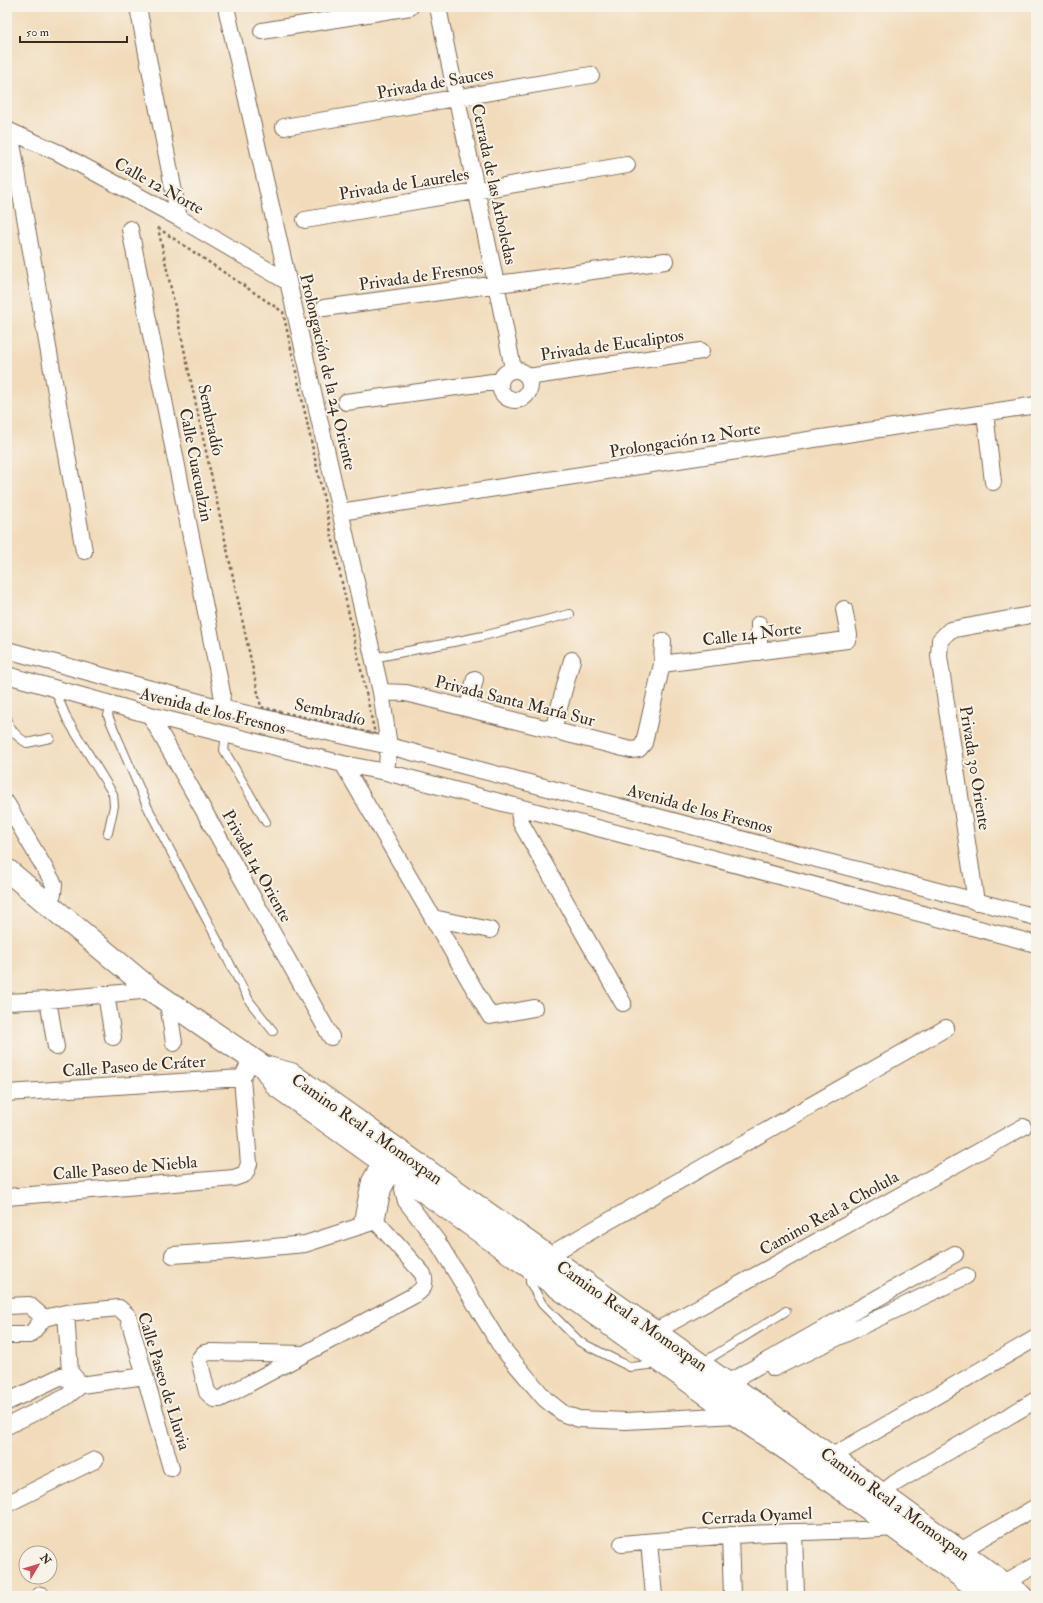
<svg xmlns="http://www.w3.org/2000/svg" width="1043" height="1603" font-family="'IM FELL Double Pica',serif">
<style>
.lines{fill:none;stroke-linecap:round;stroke-linejoin:round}
.lane-casing{stroke:#7b6855;stroke-width:10}
.street-casing{stroke:#7b6855;stroke-width:18}
.secondary-casing{stroke:#7b6855;stroke-width:24}
.path{stroke:#7b6855;stroke-width:2.5;stroke-dasharray:3 3;stroke-linecap:butt}
.lane{stroke:#fff;stroke-width:8}
.street{stroke:#fff;stroke-width:16}
.secondary{stroke:#fff;stroke-width:22}
.labels{text-anchor:middle;dominant-baseline:central;stroke-width:4;stroke-linejoin:round;paint-order:stroke}
.street-label{font-size:17px;fill:#3b2a1e;stroke:#f7f3e8}
</style>
<rect width="100%" height="100%" fill="#f7f3e8"/>
<filter id="ink" filterUnits="userSpaceOnUse"><feTurbulence type="fractalNoise" baseFrequency=".025" numOctaves="2"/><feDisplacementMap in="SourceGraphic" scale="8" xChannelSelector="R" yChannelSelector="G"/><feConvolveMatrix kernelMatrix="1 2 1 2 8 2 1 2 1" color-interpolation-filters="sRGB"/></filter>
<filter id="wash" filterUnits="userSpaceOnUse"><feTurbulence type="fractalNoise" baseFrequency=".012" numOctaves="4" result="noise"/><feDisplacementMap in="SourceGraphic" scale="16" xChannelSelector="R" yChannelSelector="G"/><feGaussianBlur stdDeviation="0.9" result="paint"/><feColorMatrix in="noise" values="0 0 0 0 0 0 0 0 0 0 0 0 0 0 0 0 0 1.4 0 .05"/><feComposite in="paint" operator="in"/></filter>
<g filter="url(#wash)">
<rect width="100%" height="100%" fill="#f2dbbb"/>
</g>
<g filter="url(#ink)">
<g class="lines">
<g class="lane-casing">
<path id="lane" d="M 373,658 L 483,636 L 570,614
M 54,688 L 67,719 L 113,794 L 114,806 L 108,833
M 110,704 L 108,716 L 148,808 L 250,1002 L 273,1031
M 7,718 C 9,730 17,737 27,743 L 50,738
M 226,734 L 224,750 L 266,822
M 530,1270 L 530,1282 L 542,1304 L 580,1342 L 630,1367 L 658,1364
M 702,1363 L 786,1311"/>
</g>
<g class="street-casing">
<path id="street" d="M 138,7 L 179,218
M 438,7 C 462,128 490,248 513,369
M 262,31 L 410,7
M 284,127 L 591,75
M 7,130 L 59,153 L 179,218 L 288,282
M 10,132 L 84,551
M 305,220 L 627,165
M 130,229 L 222,693 L 221,708
M 324,308 L 665,261
M500 385a15 15 0 1 1 30 0a15 15 0 1 1-30 0Z
M 528,377 L 701,351
M 346,402 L 500,381
M 985,413 L 993,482
M 340,512 L 1036,405
M 759,624 L 759,652
M 7,650 L 221,708 L 389,746 L 1036,917
M 662,664 L 847,640 L 849,635 L 844,609
M 7,675 L 150,715 L 343,764 L 386,772 L 389,746 L 381,692 L 226,7
M 381,692 L 406,693 L 631,750 L 639,749 L 644,743 L 662,664 L 663,641
M 468,708 L 475,679
M 150,715 L 331,1037
M 553,730 L 572,660
M 343,764 L 490,1016 L 534,1008
M 386,772 L 1036,944
M 7,804 L 54,884 L 53,894 L 47,904
M 518,807 L 521,823 L 623,1003
M 976,902 L 939,656 L 940,640 L 950,630 L 1036,614
M 433,918 L 490,930
M 106,994 L 113,1037
M 48,1000 L 56,1047
M 7,1002 L 48,1000 L 151,990
M 168,1003 L 174,1043
M 7,1093 L 242,1078 L 247,1068
M 404,1177 L 403,1189 L 406,1201 L 437,1241 L 502,1348 L 545,1399 L 564,1414 L 579,1419 L 626,1421 L 736,1415
M 7,1197 L 234,1178 L 245,1174 L 249,1164 L 242,1078
M 376,1221 L 383,1189 L 394,1170
M 361,1226 L 370,1181 L 381,1161
M 173,1255 L 231,1251 L 305,1244 L 376,1221
M 539,1261 L 946,1028
M 7,1306 L 29,1305 L 44,1318
M 66,1313 L 70,1372 L 69,1381
M 654,1332 L 1023,1127
M 7,1335 L 30,1335 L 44,1318 L 66,1313 L 119,1308 L 128,1316 L 171,1468
M 304,1354 L 209,1352 L 204,1353 L 199,1359 L 207,1392 L 214,1399 L 220,1399 L 411,1297 C 422,1291 427,1286 423,1274 L 376,1221
M 774,1368 L 966,1276
M 726,1383 L 742,1375 L 955,1254
M 7,1402 L 70,1372 L 81,1385
M 7,1426 L 66,1397 L 81,1385 L 145,1376
M 831,1457 L 1036,1338
M 881,1494 L 895,1483 L 1036,1400
M 7,1504 L 95,1460
M 794,1532 L 796,1596
M 730,1535 L 732,1596
M 649,1542 L 654,1596
M 622,1544 C 679,1539 737,1534 794,1532 C 828,1531 861,1531 894,1528
M 960,1551 L 1036,1507
M 995,1588 L 1036,1565
M 39,1596 L 41,1595"/>
</g>
<g class="secondary-casing">
<path id="secondary" d="M 7,870 L 151,990 L 264,1067 L 291,1074 L 831,1457 L 1021,1596
M 264,1067 L 277,1086 L 736,1415 L 792,1453 L 988,1596"/>
</g>
<path class="path" d="M 158,228 L 283,312 L 375,734 L 261,707 Z"/>
<use href="#lane" class="lane"/>
<use href="#street" class="street"/>
<use href="#secondary" class="secondary"/>
</g>
</g>
<g class="labels">
<g class="street-label">
<text transform="translate(435 83) rotate(-10)">Privada de Sauces</text>
<text transform="translate(404 184) rotate(-9)">Privada de Laureles</text>
<text transform="translate(494 184) rotate(78)">Cerrada de las Arboledas</text>
<text transform="translate(159 186) rotate(29)">Calle 12 Norte</text>
<text transform="translate(421 276) rotate(-8)">Privada de Fresnos</text>
<text transform="translate(612 345) rotate(-8)">Privada de Eucaliptos</text>
<text transform="translate(328 372) rotate(77)">Prolongación de la 24 Oriente</text>
<text transform="translate(211 420) rotate(78)">Sembradío</text>
<text transform="translate(685 440) rotate(-9)">Prolongación 12 Norte</text>
<text transform="translate(196 465) rotate(79)">Calle Cuacualzin</text>
<text transform="translate(752 634) rotate(-7)">Calle 14 Norte</text>
<text transform="translate(515 701) rotate(14)">Privada Santa María Sur</text>
<text transform="translate(213 711) rotate(14)">Avenida de los Fresnos</text>
<text transform="translate(330 712) rotate(13)">Sembradío</text>
<text transform="translate(975 768) rotate(81)">Privada 30 Oriente</text>
<text transform="translate(700 809) rotate(15)">Avenida de los Fresnos</text>
<text transform="translate(257 866) rotate(61)">Privada 14 Oriente</text>
<text transform="translate(134 1066) rotate(-4)">Calle Paseo de Cráter</text>
<text transform="translate(367 1129) rotate(35)">Camino Real a Momoxpan</text>
<text transform="translate(125 1168) rotate(-5)">Calle Paseo de Niebla</text>
<text transform="translate(829 1213) rotate(-29)">Camino Real a Cholula</text>
<text transform="translate(632 1316) rotate(35)">Camino Real a Momoxpan</text>
<text transform="translate(164 1381) rotate(73)">Calle Paseo de Lluvia</text>
<text transform="translate(895 1504) rotate(36)">Camino Real a Momoxpan</text>
<text transform="translate(757 1516) rotate(-3)">Cerrada Oyamel</text>
</g>
</g>
<rect width="1043" height="1603" fill="none" stroke="#f7f3e8" stroke-width="24"/>
<g transform="translate(38 1565) rotate(52)"><circle r="19" fill="#f7f3e8" stroke="#aca397"/>
<path d="M0-3L7 15L0 10L-7 15Z" fill="#d1495b"/>
<text y="-6" font-size="11" font-weight="bold" text-anchor="middle" fill="#3b2a1e">N</text>
</g>
<path d="M20 36v6h107v-6" fill="none" stroke="#3b2a1e" stroke-width="2"/>
<text x="26" y="36" font-size="12" fill="#3b2a1e" stroke="#f7f3e8" stroke-width="3" paint-order="stroke">50 m</text>
</svg>
